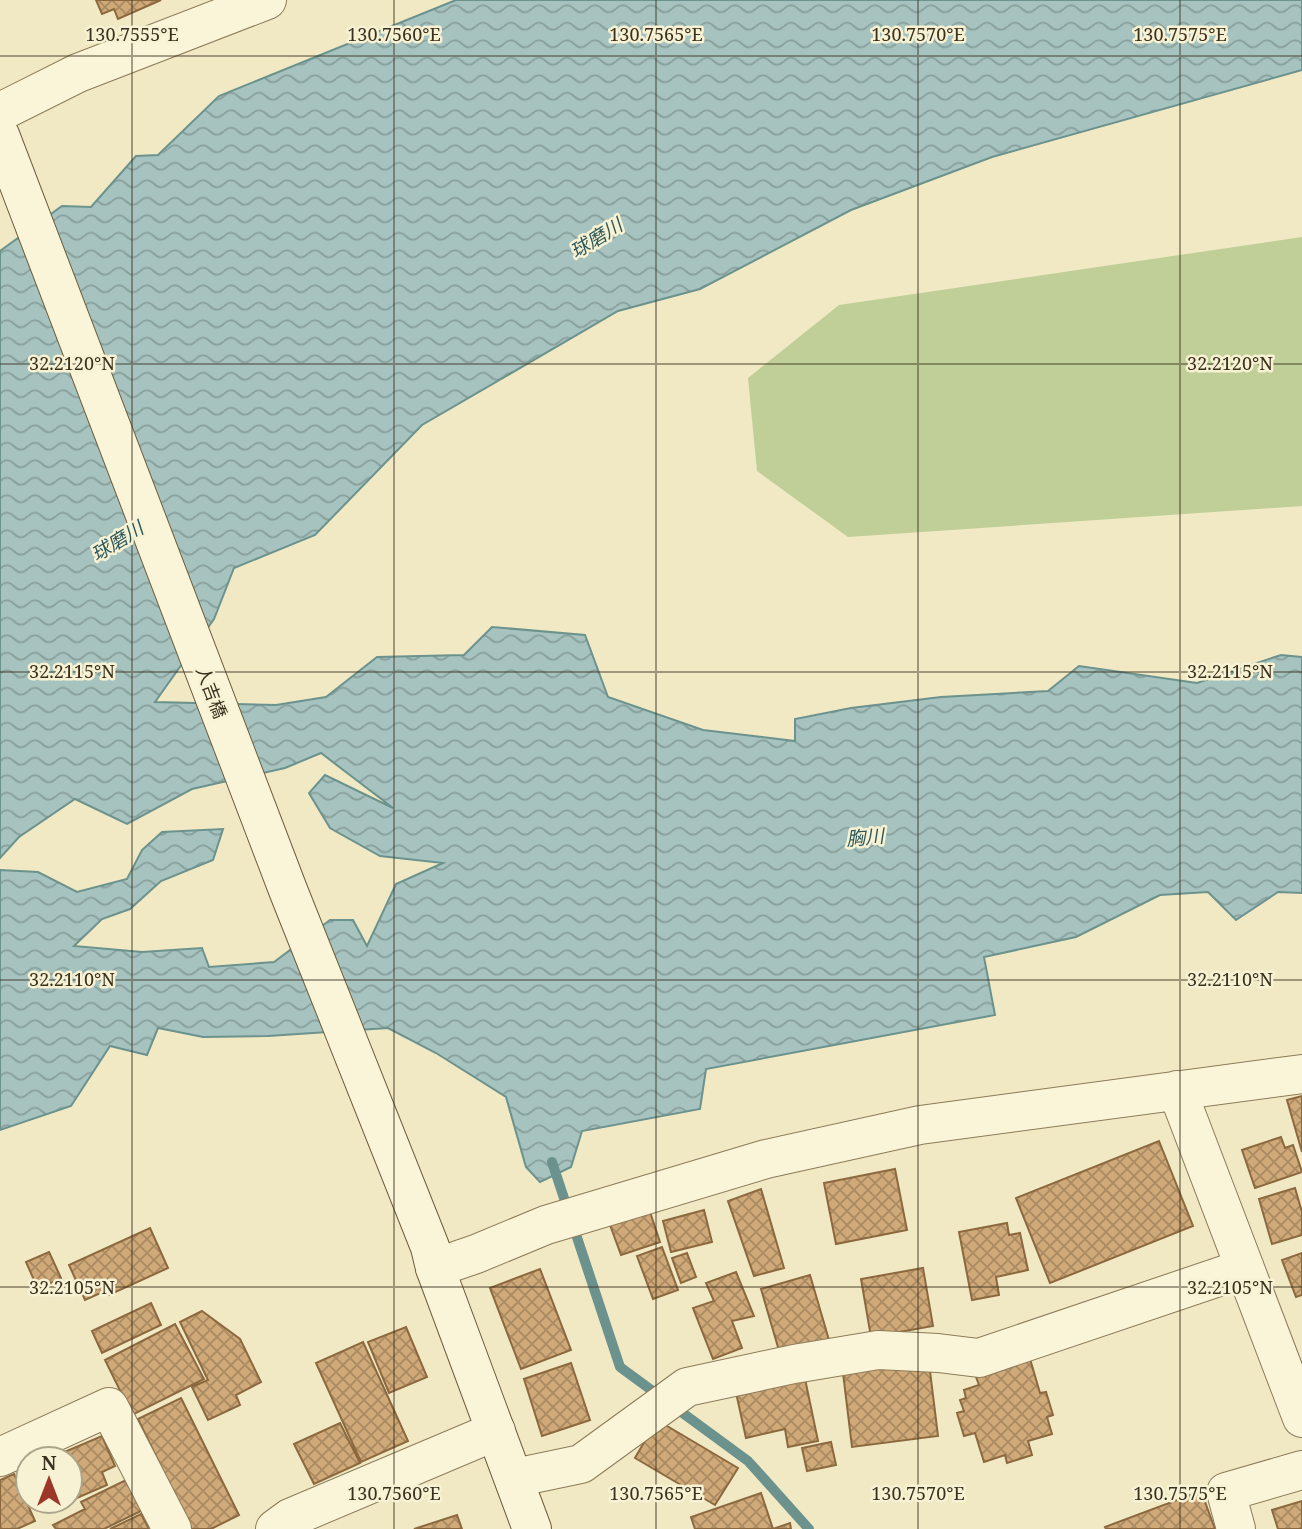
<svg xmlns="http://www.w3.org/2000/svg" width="1302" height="1529" font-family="'Noto Serif','Noto Sans JP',serif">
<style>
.green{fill:#c0cf97}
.water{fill:url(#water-waves);stroke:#6c928e;stroke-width:2}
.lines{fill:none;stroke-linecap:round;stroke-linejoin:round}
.stream{stroke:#6c928e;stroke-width:10}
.building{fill:url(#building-cross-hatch);stroke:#8c683e;stroke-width:2}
.street-casing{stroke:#8c7b59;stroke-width:40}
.secondary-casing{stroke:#6d5c3c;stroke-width:40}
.street{stroke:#faf5d8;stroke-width:38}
.secondary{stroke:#faf5d8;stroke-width:38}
.ticks{fill:none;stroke:#3b301e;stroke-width:2;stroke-opacity:0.45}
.labels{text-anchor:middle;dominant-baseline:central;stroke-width:5;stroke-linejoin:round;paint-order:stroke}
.street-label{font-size:18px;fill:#3b301e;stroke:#f7f2d4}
.water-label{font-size:19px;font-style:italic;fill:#2d585b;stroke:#f7f2d4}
.ticks-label{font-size:18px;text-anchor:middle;fill:#3b301e;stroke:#f7f2d4;stroke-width:5;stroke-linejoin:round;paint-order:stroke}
</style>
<defs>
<pattern id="water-waves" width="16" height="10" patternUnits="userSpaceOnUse" patternTransform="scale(1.75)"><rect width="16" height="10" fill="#a6c3bf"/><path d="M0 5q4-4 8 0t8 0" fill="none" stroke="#889f9b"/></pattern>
<pattern id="building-cross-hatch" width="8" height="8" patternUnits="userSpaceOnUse" patternTransform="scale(1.75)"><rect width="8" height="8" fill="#d0a978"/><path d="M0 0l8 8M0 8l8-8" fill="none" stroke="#aa8a62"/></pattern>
</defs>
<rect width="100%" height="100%" fill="#f0e9c4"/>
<path class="green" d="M 1302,237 L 1302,506 L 848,537 L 757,471 L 748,378 L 839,305 Z"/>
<path class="water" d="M 456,0 L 1302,0 L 1302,70 L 992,157 L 851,210 L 700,289 L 618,311 L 422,425 L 315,535 L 234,568 L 214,619 L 155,702 L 276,705 L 326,697 L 377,657 L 464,655 L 492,627 L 585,635 L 608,697 L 703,730 L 795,741 L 795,719 L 851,708 L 941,697 L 1048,691 L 1079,666 L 1197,683 L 1281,655 L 1302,657 L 1302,893 L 1278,892 L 1236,920 L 1208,892 L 1160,895 L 1076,937 L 984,957 L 995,1015 L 706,1069 L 700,1109 L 582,1131 L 571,1167 L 540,1182 L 526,1167 L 506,1097 L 436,1053 L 388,1028 L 268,1036 L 203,1037 L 158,1028 L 147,1055 L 110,1046 L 71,1106 L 0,1130 L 0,870 L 38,872 L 77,892 L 127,879 L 142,850 L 162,832 L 223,829 L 213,860 L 161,881 L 130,909 L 102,919 L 74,946 L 142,952 L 202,948 L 209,967 L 274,962 L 330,920 L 353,920 L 367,946 L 396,884 L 443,863 L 380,856 L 330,828 L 309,793 L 325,775 L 393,808 L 321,753 L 285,768 L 192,789 L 127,824 L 75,799 L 19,837 L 0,858 L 0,251 L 62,206 L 91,207 L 136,156 L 158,155 L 219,96 Z"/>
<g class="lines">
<path class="stream" d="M 552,1162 L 620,1367 L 748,1461 L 809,1529"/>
</g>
<path class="building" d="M 96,0 L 161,0 L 118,19 L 114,9 L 102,14 Z
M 1302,1096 L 1302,1152 L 1287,1100 Z
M 1281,1137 L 1285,1148 L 1293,1145 L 1302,1172 L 1255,1188 L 1242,1150 Z
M 1159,1141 L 1193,1226 L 1050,1283 L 1016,1198 Z
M 895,1169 L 907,1230 L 836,1244 L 824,1183 Z
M 1295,1188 L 1302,1212 L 1302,1235 L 1272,1244 L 1259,1199 Z
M 761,1189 L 784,1268 L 754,1276 L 728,1201 Z
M 704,1210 L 712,1242 L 671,1252 L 663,1221 Z
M 650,1212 L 660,1242 L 621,1255 L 610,1225 Z
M 1007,1223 L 1009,1235 L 1020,1233 L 1028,1270 L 996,1277 L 999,1295 L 972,1300 L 959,1232 Z
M 150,1228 L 168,1268 L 109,1295 L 107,1290 L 85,1300 L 69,1265 Z
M 662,1247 L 678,1290 L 653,1299 L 637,1256 Z
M 49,1252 L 61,1278 L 38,1289 L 26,1262 Z
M 687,1253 L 696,1277 L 681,1283 L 672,1258 Z
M 1302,1253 L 1302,1295 L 1296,1297 L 1282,1260 Z
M 923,1268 L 933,1326 L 871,1337 L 861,1279 Z
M 540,1269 L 571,1350 L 521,1369 L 490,1288 Z
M 736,1272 L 754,1316 L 732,1321 L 742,1348 L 713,1359 L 693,1308 L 714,1301 L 706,1283 Z
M 810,1275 L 829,1340 L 780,1354 L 761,1289 Z
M 151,1303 L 161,1325 L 102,1353 L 92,1331 Z
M 202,1311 L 240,1339 L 261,1382 L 236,1395 L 240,1405 L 208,1420 L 192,1387 L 208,1380 L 180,1322 Z
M 175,1324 L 204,1379 L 132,1415 L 105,1360 Z
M 406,1327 L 427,1377 L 389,1393 L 368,1342 Z
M 363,1342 L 408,1441 L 361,1462 L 316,1363 Z
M 1028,1352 L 1040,1393 L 1046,1392 L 1053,1415 L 1047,1417 L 1052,1434 L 1028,1441 L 1032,1455 L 1007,1463 L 1005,1455 L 984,1462 L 975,1433 L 964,1436 L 957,1413 L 964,1411 L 960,1400 L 966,1398 L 964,1390 L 979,1385 L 973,1369 Z
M 571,1363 L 590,1420 L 542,1436 L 524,1379 Z
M 929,1363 L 938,1436 L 852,1447 L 843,1373 Z
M 804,1374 L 818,1441 L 788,1447 L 785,1429 L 746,1438 L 735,1388 Z
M 181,1398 L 239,1515 L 211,1529 L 191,1529 L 138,1419 Z
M 657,1420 L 738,1468 L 715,1505 L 635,1458 Z
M 340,1423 L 360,1463 L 314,1484 L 294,1444 Z
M 102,1436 L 115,1466 L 102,1472 L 107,1485 L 70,1501 L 70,1459 L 48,1459 Z
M 831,1442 L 836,1465 L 807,1471 L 802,1448 Z
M 14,1474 L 35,1521 L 17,1529 L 0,1529 L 0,1480 Z
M 128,1479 L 143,1510 L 104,1529 L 56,1529 L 53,1525 L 85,1509 L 81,1502 Z
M 1201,1491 L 1215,1529 L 1106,1529 L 1105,1527 Z
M 761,1493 L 773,1529 L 790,1523 L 791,1529 L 695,1529 L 691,1517 Z
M 1302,1501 L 1302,1529 L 1278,1529 L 1272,1510 Z
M 141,1514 L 149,1529 L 110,1529 Z
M 457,1515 L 462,1529 L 414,1529 Z"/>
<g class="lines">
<g class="street-casing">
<path id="street" d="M 0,112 L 78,73 L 267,0
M 1177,1090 L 1302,1418
M 435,1268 L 476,1254 L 546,1225 L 766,1159 L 920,1125 L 1302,1074
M 0,1457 L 109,1407 L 172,1529
M 514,1478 L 581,1464 L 687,1387 L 794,1364 L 878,1350 L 938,1353 L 979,1358 L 1245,1268
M 275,1529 L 290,1518 L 496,1431
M 1236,1529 L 1226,1492 L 1302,1470"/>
</g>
<g class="secondary-casing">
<path id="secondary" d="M 0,135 L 288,890 L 430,1247 L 435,1268 L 532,1529"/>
</g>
<use href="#street" class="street"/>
<use href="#secondary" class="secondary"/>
</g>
<path class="ticks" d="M 132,0 L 132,1529M 394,0 L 394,1529M 656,0 L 656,1529M 918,0 L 918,1529M 1180,0 L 1180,1529M 0,56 L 1302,56M 0,364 L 1302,364M 0,672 L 1302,672M 0,980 L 1302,980M 0,1287 L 1302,1287"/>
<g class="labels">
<g class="street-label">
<text transform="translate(212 692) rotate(69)">人吉橋</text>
</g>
<g class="water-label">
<text transform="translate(596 238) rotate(-32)">球磨川</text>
<text transform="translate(117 541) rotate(-32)">球磨川</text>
<text transform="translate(865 837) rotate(-5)">胸川</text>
</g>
</g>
<g class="ticks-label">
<text x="132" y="41">130.7555°E</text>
<text x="394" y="41">130.7560°E</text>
<text x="656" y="41">130.7565°E</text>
<text x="918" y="41">130.7570°E</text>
<text x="1180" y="41">130.7575°E</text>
<text x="72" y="370">32.2120°N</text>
<text x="1230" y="370">32.2120°N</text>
<text x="72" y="678">32.2115°N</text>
<text x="1230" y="678">32.2115°N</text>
<text x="72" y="986">32.2110°N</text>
<text x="1230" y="986">32.2110°N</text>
<text x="72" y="1294">32.2105°N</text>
<text x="1230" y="1294">32.2105°N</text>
<text x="394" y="1500">130.7560°E</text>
<text x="656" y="1500">130.7565°E</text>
<text x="918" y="1500">130.7570°E</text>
<text x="1180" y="1500">130.7575°E</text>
</g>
<g transform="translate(49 1480)"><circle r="33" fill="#f7f2d4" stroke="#aca48b" stroke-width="2"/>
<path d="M0-5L12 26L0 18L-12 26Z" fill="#9d3727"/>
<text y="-10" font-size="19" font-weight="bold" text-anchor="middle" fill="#3b301e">N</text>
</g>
</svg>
